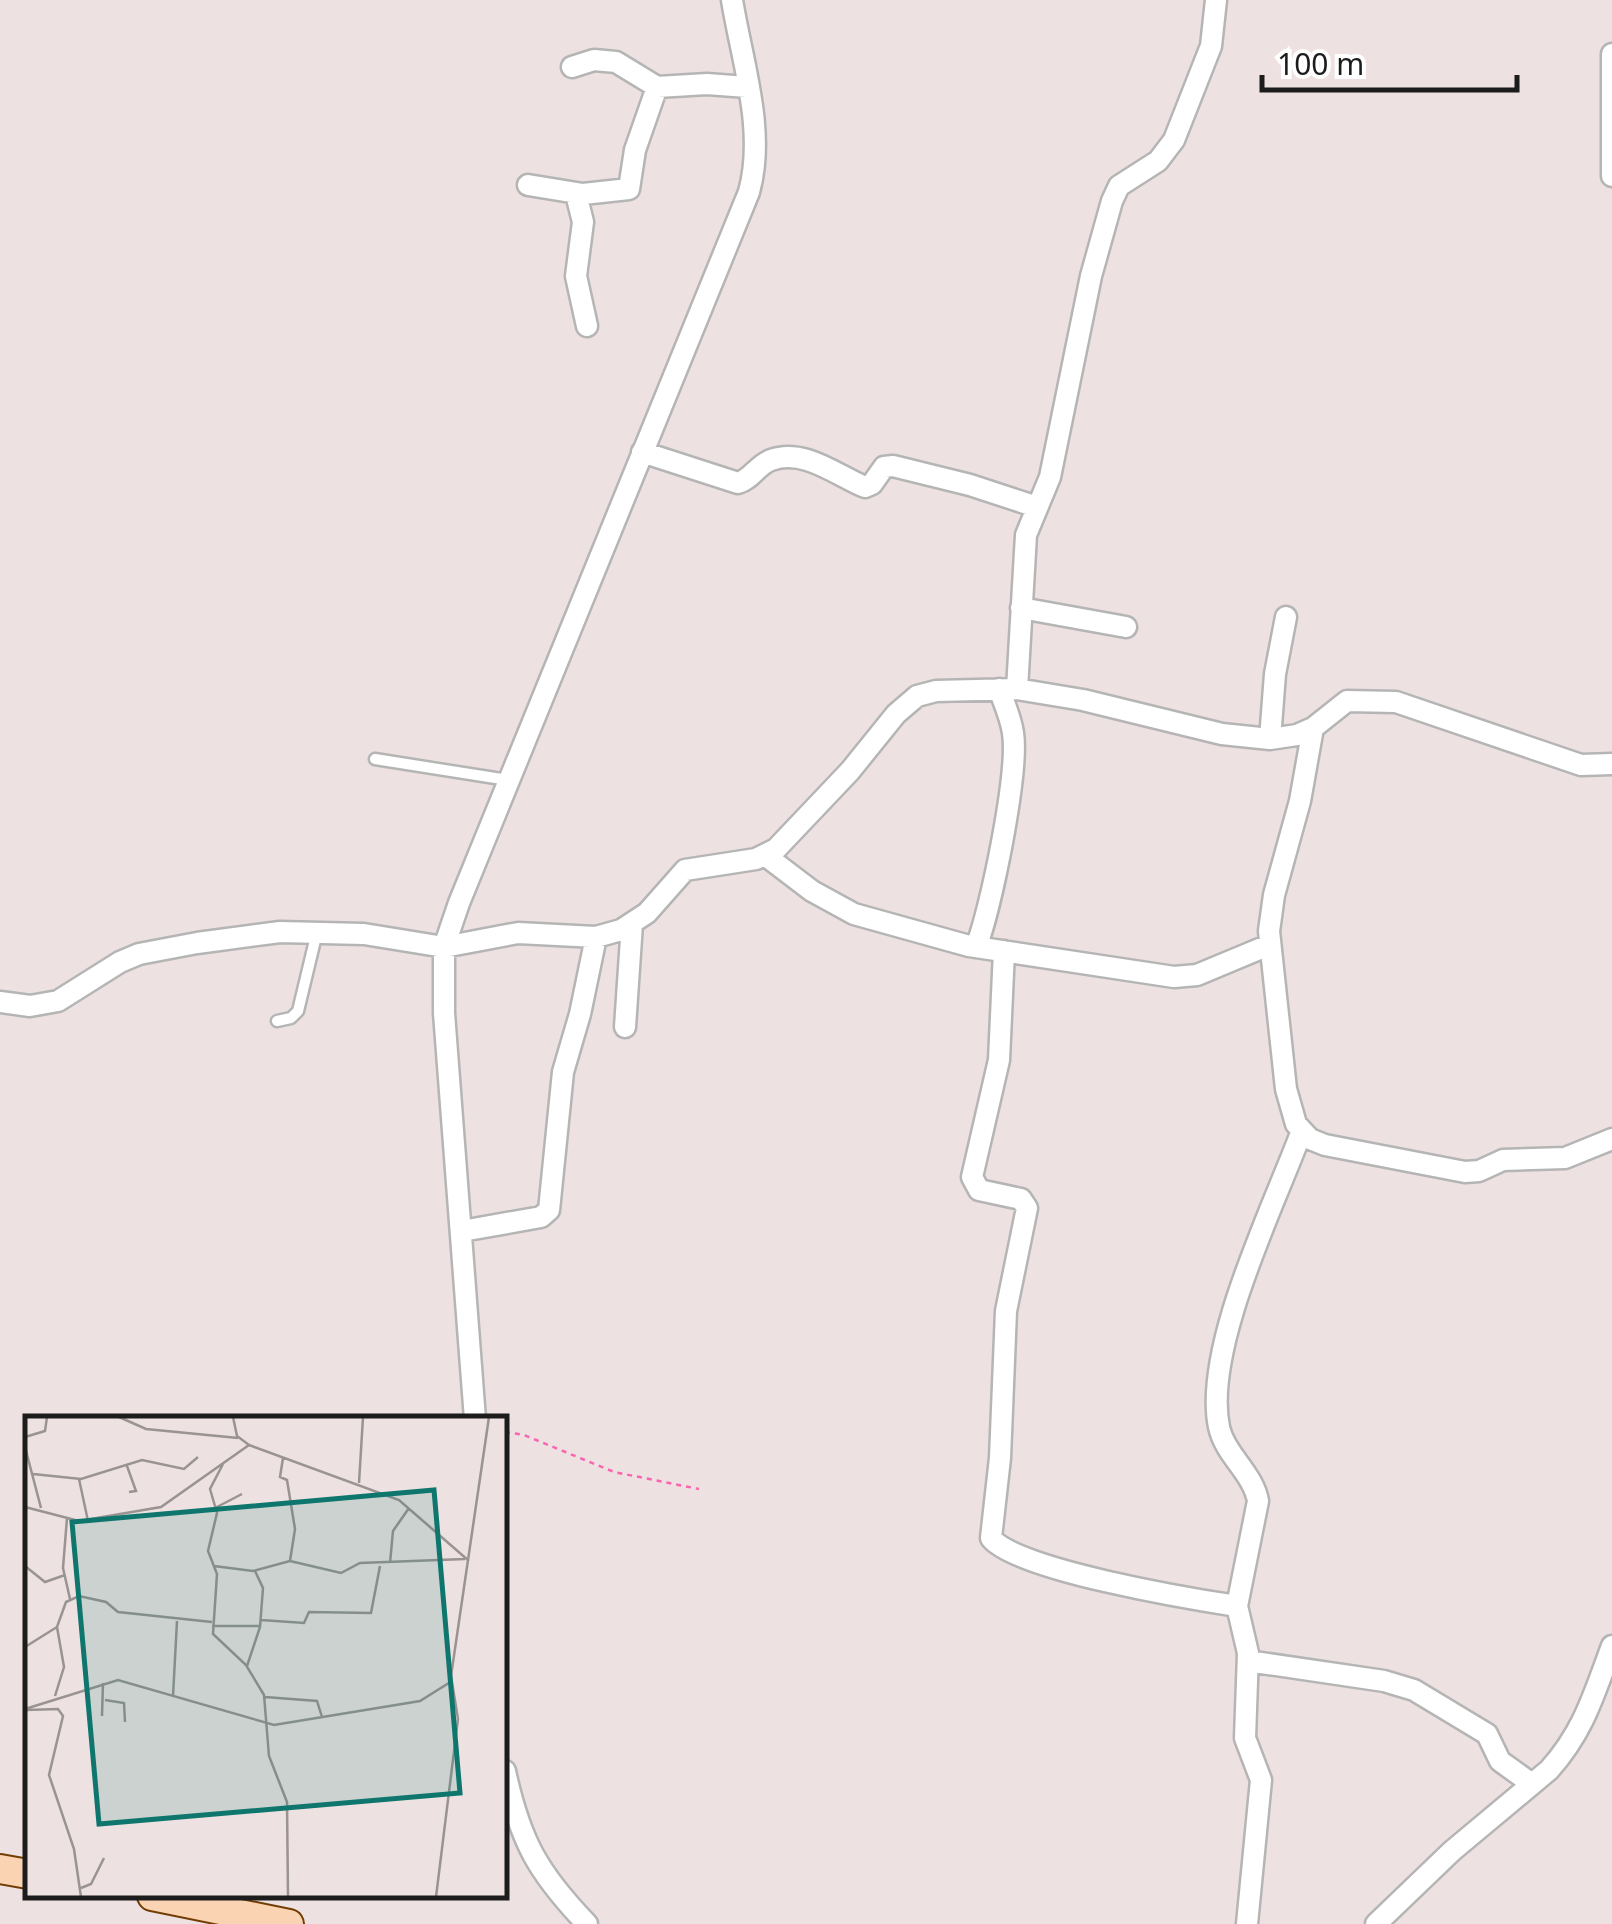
<svg xmlns="http://www.w3.org/2000/svg" width="1612" height="1924" font-family="'Noto Sans',sans-serif">
<style>
.lines{fill:none;stroke-linecap:round;stroke-linejoin:round}
.lane-casing{stroke:#b5b5b5;stroke-width:15}
.street-casing{stroke:#b5b5b5;stroke-width:25}
.secondary-casing{stroke:#723d03;stroke-width:32}
.path{stroke:#fb64ae;stroke-width:2.5;stroke-dasharray:5 5;stroke-linecap:butt}
.lane{stroke:#fff;stroke-width:10}
.street{stroke:#fff;stroke-width:20}
.secondary{stroke:#fad3b3;stroke-width:28}
.inset-road{fill:none;stroke:#999392;stroke-width:2.5}
.view{fill:#0f766e;fill-opacity:0.15;stroke:#0f766e;stroke-width:5}
.inset-edge{fill:none;stroke:#1c1c1c;stroke-width:5}
</style>
<rect width="100%" height="100%" fill="#ede2e1"/>
<g class="lines">
<g class="lane-casing">
<path id="lane" d="M 375,759 L 508,780
M 277,1021 L 291,1018 L 298,1011 L 317,932"/>
</g>
<g class="street-casing">
<path id="street" d="M 1612,54 L 1612,176
M 572,67 L 594,60 L 616,62 L 657,87 L 707,84 L 747,87
M 528,185 L 583,194 L 629,189 L 635,150 L 657,87
M 576,194 L 583,222 L 576,276 L 587,326
M 642,452 L 738,483 C 752,479 757,465 771,460 C 804,448 836,475 865,487 L 872,484 L 884,467 L 893,466 L 970,485 L 1037,507
M 1021,608 L 1126,627
M 1017,689 L 1026,535 L 1050,477 L 1091,276 L 1112,201 L 1119,186 L 1158,161 L 1174,140 L 1211,46 L 1216,0
M 1313,728 L 1300,801 L 1274,895 L 1269,931 L 1286,1089 L 1296,1124 L 1310,1139 L 1325,1145 L 1465,1172 L 1479,1171 L 1503,1160 L 1565,1158 L 1612,1139
M 1270,739 L 1275,674 L 1286,617
M 766,856 L 812,891 L 854,914 L 969,946 L 1174,977 L 1197,975 L 1269,945
M 976,947 C 991,909 1019,772 1013,733 C 1011,718 1004,703 999,689
M 1004,951 L 999,1060 L 972,1177 L 979,1190 L 1021,1199 L 1027,1208 L 1006,1311 L 1000,1458 L 991,1538 C 1016,1570 1191,1599 1237,1606
M 0,1002 L 30,1006 L 58,1001 L 120,962 L 139,954 L 197,943 L 280,932 L 364,934 L 444,947 L 518,933 L 596,937 L 621,930 L 647,913 L 685,870 L 756,859 L 776,849 L 850,771 L 896,714 L 917,696 L 936,691 L 1017,689 L 1083,700 L 1222,734 L 1270,739 L 1297,735 L 1313,728 L 1347,701 L 1396,702 L 1581,765 L 1612,764
M 625,1027 L 632,924
M 462,1231 L 541,1217 L 549,1210 L 563,1072 L 580,1014 L 596,937
M 475,1419 L 444,1013 L 444,947 L 459,903 L 749,192 C 766,130 742,62 732,0
M 1248,1661 L 1384,1681 L 1414,1690 L 1487,1734 L 1500,1761 L 1532,1784
M 505,1771 C 520,1841 538,1873 587,1924
M 1247,1924 L 1261,1780 L 1245,1738 L 1248,1653 L 1237,1606 L 1258,1501 C 1253,1473 1225,1455 1219,1427 C 1203,1349 1273,1208 1301,1133
M 1376,1924 L 1452,1851 L 1549,1770 C 1584,1731 1594,1694 1612,1646"/>
</g>
<g class="secondary-casing">
<path id="secondary" d="M 0,1869 L 28,1874
M 152,1896 L 289,1924"/>
</g>
<path class="path" d="M 505,1432 L 524,1435 L 614,1472 L 699,1489"/>
<use href="#lane" class="lane"/>
<use href="#street" class="street"/>
<use href="#secondary" class="secondary"/>
</g>
<g transform="translate(25 1416)">
<rect width="482" height="482" fill="#ede2e1"/>
<path class="inset-road" d="M 94,1 L 121,13 L 213,22M 208,1 L 212,20 L 224,29 L 374,84 L 444,145M 0,21 L 20,15 L 22,1M 0,31 L 16,92M 198,48 L 185,73 L 192,97 L 183,135 L 192,158 L 188,218 L 221,249 L 239,279 L 244,340 L 262,386 L 263,481M 102,50 L 111,75 L 104,76M 8,58 L 56,63 L 117,44 L 159,53 L 173,41M 54,63 L 63,105M 334,67 L 338,1M 0,91 L 54,105 L 136,91 L 224,29M 190,92 L 217,78M 42,102 L 38,152 L 45,183M 265,145 L 316,157 L 335,147 L 440,143M 365,147 L 368,115 L 384,92M 0,150 L 20,166 L 40,159M 189,150 L 228,155 L 265,145 L 270,113 L 262,64 L 255,61 L 258,42M 236,204 L 279,207 L 284,196 L 346,197 L 355,150M 187,210 L 236,210M 0,231 L 32,211 L 41,186 L 54,180 L 81,186 L 93,196 L 187,206M 222,250 L 235,211 L 238,172 L 230,155M 30,280 L 39,251 L 32,211M 148,280 L 152,205M 240,281 L 292,285 L 297,301M 80,284 L 99,287 L 100,306M 0,293 L 93,264 L 249,309 L 395,285 L 427,265M 1,294 L 33,293 L 38,300 L 24,359 L 49,433 L 56,481M 77,300 L 78,267M 56,472 L 66,468 L 79,442M 411,481 L 433,303 L 426,260 L 464,1"/>
<path class="view" d="M 409,74 L 435,377 L 74,408 L 47,106 Z"/>
<rect width="482" height="482" class="inset-edge"/>
</g>
<path d="M1262 75v15h255v-15" fill="none" stroke="#1c1c1c" stroke-width="5"/>
<text x="1277" y="75" font-size="30" fill="#1c1c1c" stroke="#ffffff" stroke-width="8" paint-order="stroke">100 m</text>
</svg>
